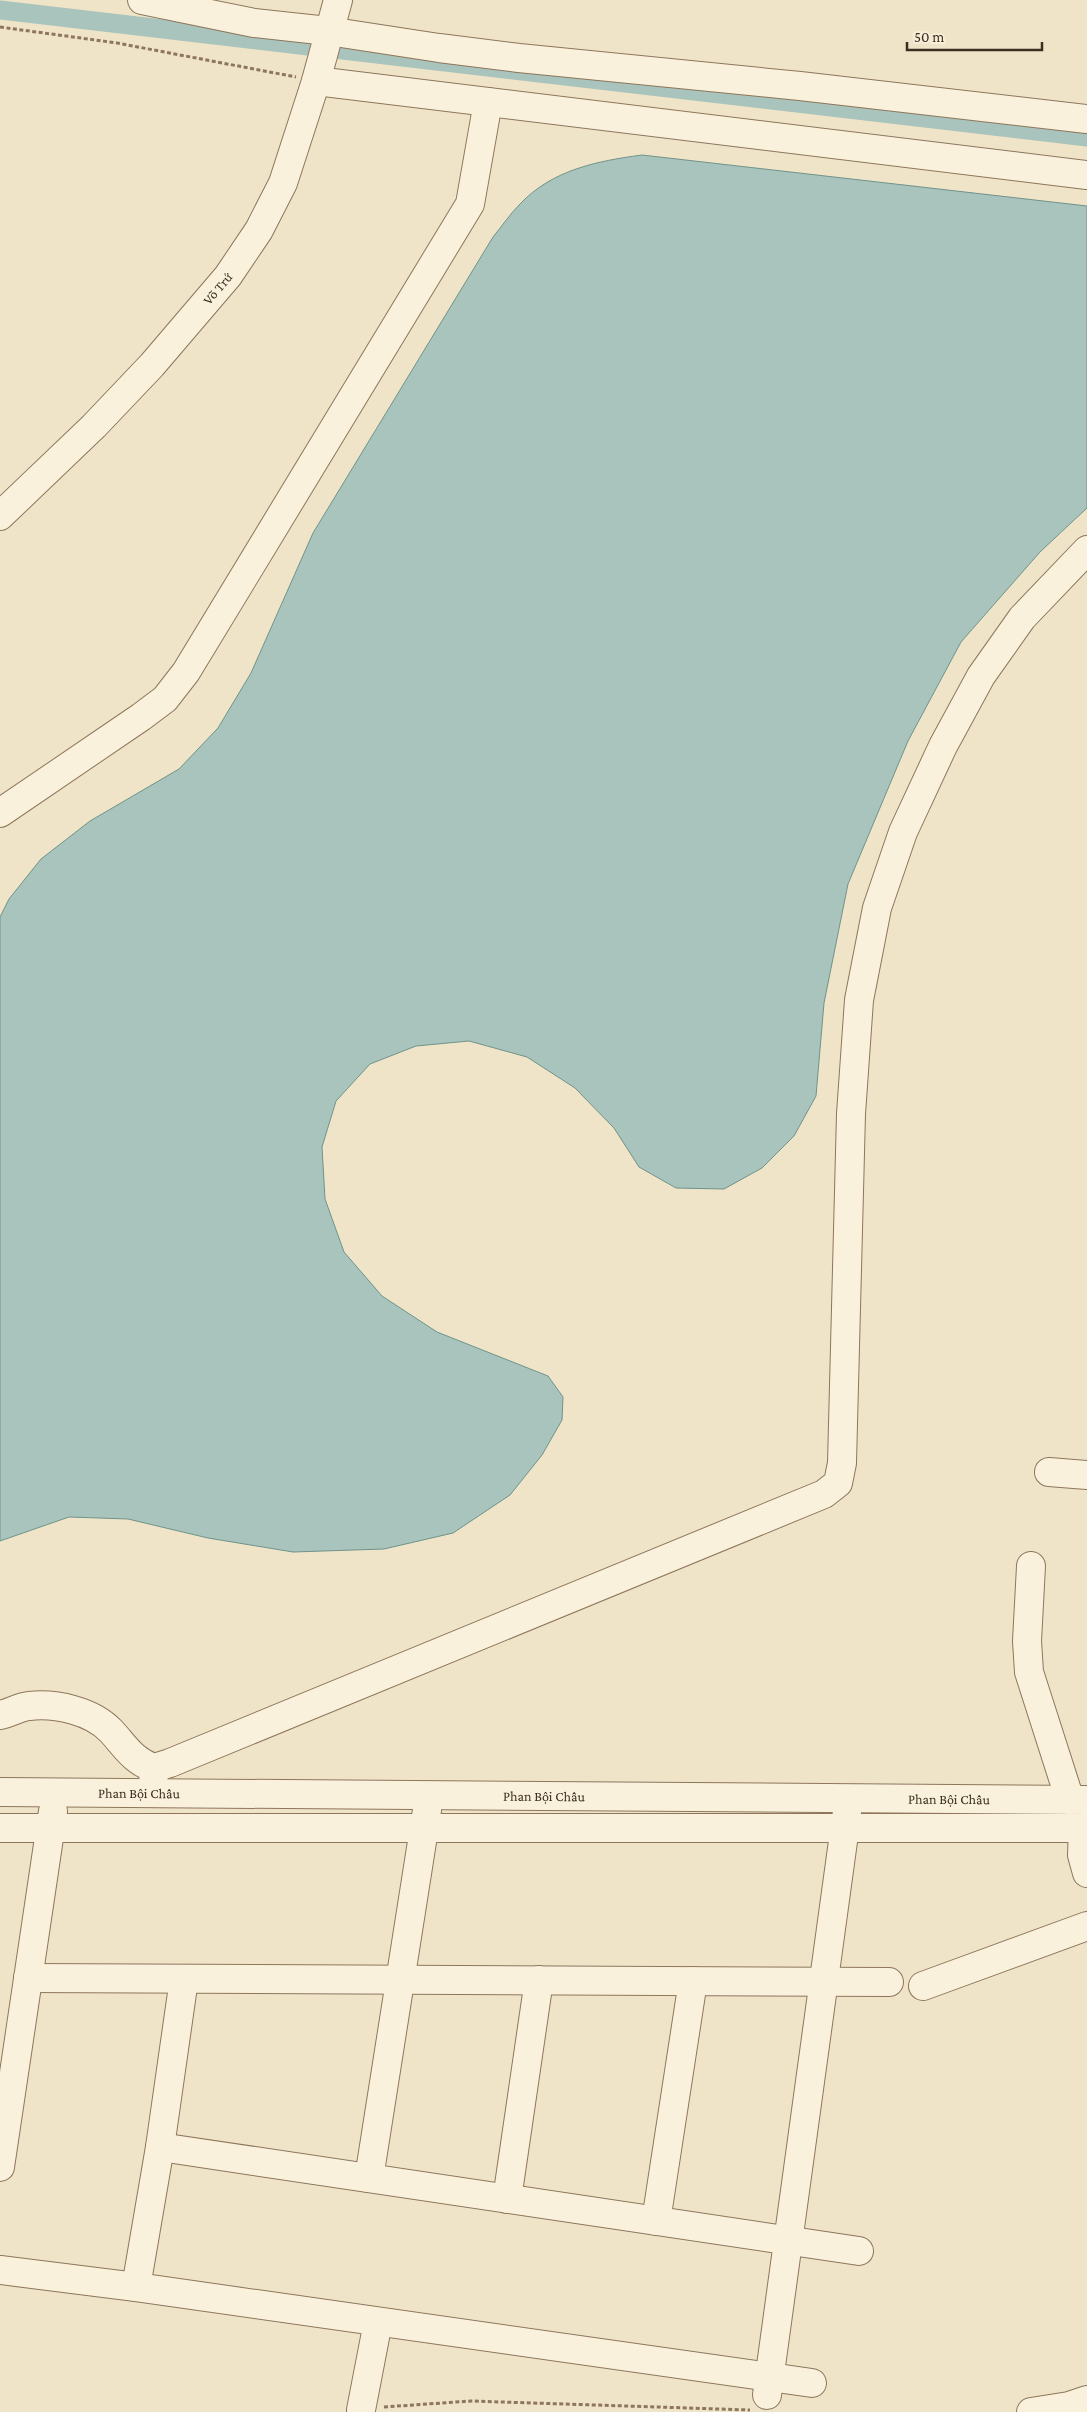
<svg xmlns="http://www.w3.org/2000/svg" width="1087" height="2412" font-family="'Crimson Pro',serif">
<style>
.water{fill:#a9c4bc;stroke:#6f938a}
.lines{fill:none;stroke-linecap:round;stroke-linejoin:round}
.canal{stroke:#a9c4bc;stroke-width:19}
.minor-casing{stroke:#8d765c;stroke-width:30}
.path{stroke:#8d765c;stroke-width:3;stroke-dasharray:4 2.5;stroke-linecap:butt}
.minor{stroke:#faf1dc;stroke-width:28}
.labels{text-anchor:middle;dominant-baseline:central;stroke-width:4;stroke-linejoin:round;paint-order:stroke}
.street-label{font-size:14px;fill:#3d2e20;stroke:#f7eed8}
</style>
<rect width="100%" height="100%" fill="#f0e4c8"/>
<path class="water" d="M 642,155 L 1087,206 L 1087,508 L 1040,552 L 961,642 L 908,741 L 848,884 L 824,1003 L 816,1096 L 794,1136 L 762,1168 L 724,1189 L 676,1188 L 639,1167 L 614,1128 L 575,1088 L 527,1057 L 469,1041 L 416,1046 L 370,1064 L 336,1101 L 322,1147 L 325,1199 L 344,1252 L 382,1296 L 437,1332 L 548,1376 L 563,1397 L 562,1420 L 542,1455 L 510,1495 L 453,1533 L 384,1549 L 293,1552 L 208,1538 L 128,1519 L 69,1517 L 0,1541 L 0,917 L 9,899 L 41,859 L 90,821 L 179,769 L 218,728 L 251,673 L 313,533 L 493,237 C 502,226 510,214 520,204 C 552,170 597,161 642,155 Z"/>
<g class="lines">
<path class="canal" d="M 0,10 L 1087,137"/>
<g class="minor-casing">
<g id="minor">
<path d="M 142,0 L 254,23 L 328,31 L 439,48 L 519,58 L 800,86 L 1087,119"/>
<path d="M 316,81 L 1087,175"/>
<path id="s1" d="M 0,516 L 94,426 L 152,365 L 228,276 L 259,230 L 283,183 L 316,81 L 338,0"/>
<path d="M 0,813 L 141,717 L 165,699 L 186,672 L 470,204 L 488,102"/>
<path d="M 1049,1472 L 1087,1475"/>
<path d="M 1031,1566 L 1027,1641 L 1029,1672 L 1070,1800"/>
<path d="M 0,1715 C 10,1713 19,1707 29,1706 C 56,1703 92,1711 111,1731 C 125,1746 133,1761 154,1768 L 153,1785"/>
<path d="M 154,1768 L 170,1763 L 824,1494 L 838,1483 L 842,1463 L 851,1114 L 859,1000 L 877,908 L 903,832 L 943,746 L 981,676 L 1022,618 L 1087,550"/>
<path id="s2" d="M 0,1792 L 1087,1800"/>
<path d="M 0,1828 L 1087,1828"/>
<path d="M 1083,1828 L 1082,1855 L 1087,1873"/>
<path d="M 28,1978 L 889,1982"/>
<path d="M 923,1986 L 1087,1926"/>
<path d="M 160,2147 L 859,2251"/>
<path d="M 0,2167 L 53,1811"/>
<path d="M 369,2178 L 427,1810"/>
<path d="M 507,2199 L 539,1980"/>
<path d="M 656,2221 L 693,1981"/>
<path d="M 0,2270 L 136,2287 L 812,2383"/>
<path d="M 136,2287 L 160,2147 L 184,1979"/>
<path d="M 767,2395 L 847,1812"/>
<path d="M 361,2410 L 378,2322"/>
<path d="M 1031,2412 L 1069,2406 L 1087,2400"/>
</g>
</g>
<path class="path" d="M 0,27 L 117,43 L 296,77
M 384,2407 L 471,2401 L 750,2410"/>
<use href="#minor" class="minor"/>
</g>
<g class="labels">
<g class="street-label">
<text stroke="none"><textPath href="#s1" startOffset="315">Võ Trứ</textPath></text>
<text stroke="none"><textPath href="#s2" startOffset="139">Phan Bội Châu</textPath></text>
<text stroke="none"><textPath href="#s2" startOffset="544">Phan Bội Châu</textPath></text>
<text stroke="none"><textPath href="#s2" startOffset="949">Phan Bội Châu</textPath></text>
</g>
</g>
<path d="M907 42v8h135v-8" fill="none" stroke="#3d2e20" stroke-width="2.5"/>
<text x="914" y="42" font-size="15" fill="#3d2e20" stroke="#f7eed8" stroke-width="4" paint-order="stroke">50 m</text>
</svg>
